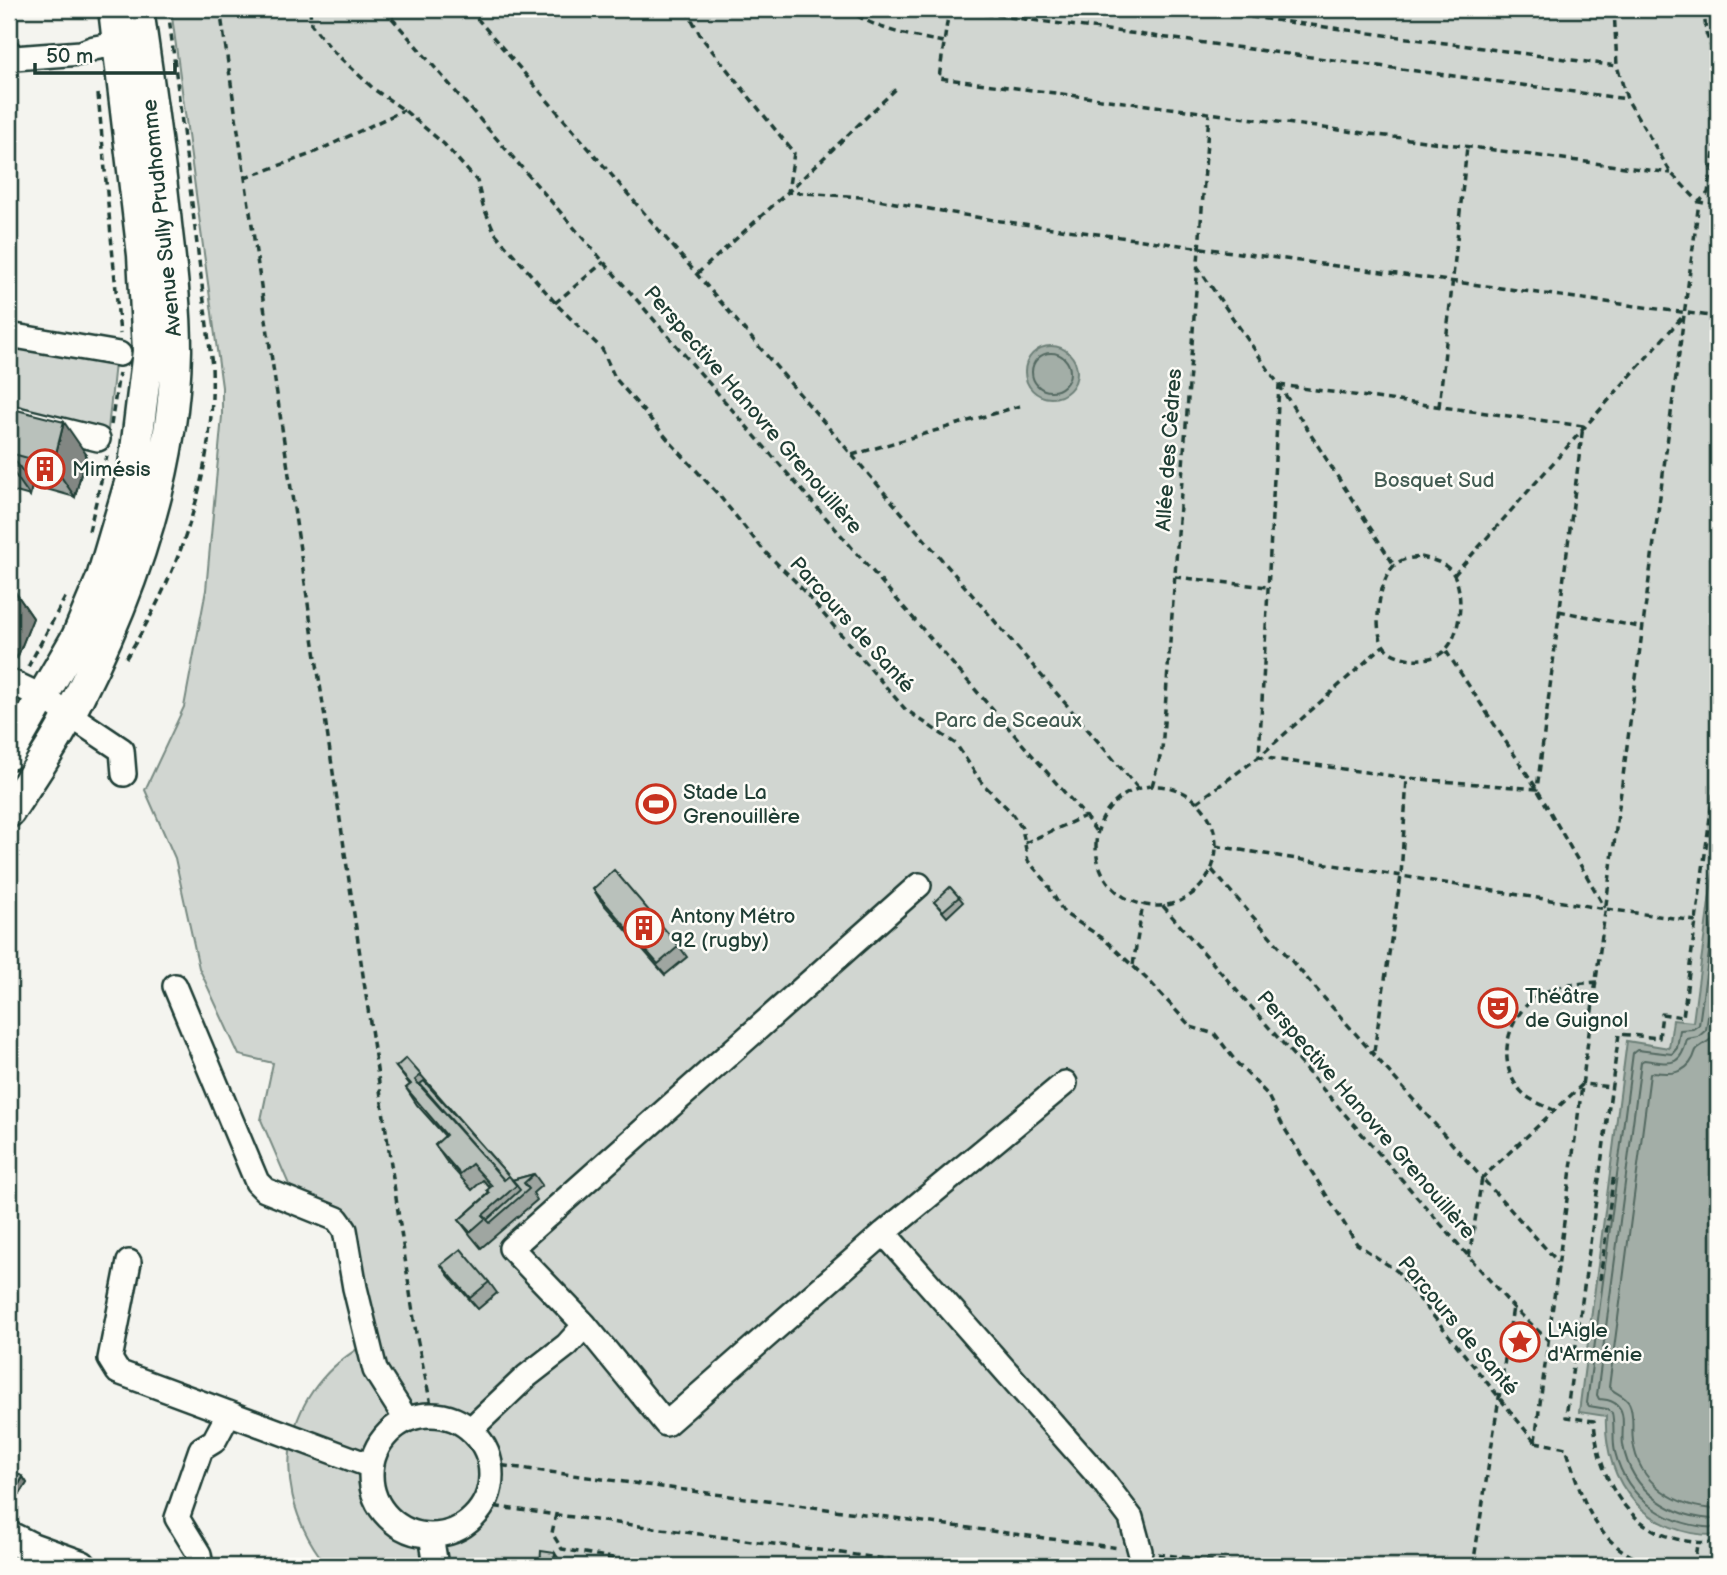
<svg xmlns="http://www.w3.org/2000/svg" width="1727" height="1575" font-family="'Balsamiq Sans',sans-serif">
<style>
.green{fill:#d1d6d1;stroke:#788a82;stroke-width:2}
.water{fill:#a3aea7;stroke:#6e8179;stroke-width:2}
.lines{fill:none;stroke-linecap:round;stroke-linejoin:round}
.shore{stroke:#546a62;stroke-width:2}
.minor-casing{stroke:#1f3d34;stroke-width:28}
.major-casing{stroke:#1f3d34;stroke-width:35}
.path{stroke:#1f3d34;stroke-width:3.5;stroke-dasharray:7 5;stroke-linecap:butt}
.minor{stroke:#fdfcf7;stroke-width:23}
.major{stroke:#fdfcf7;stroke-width:30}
.tram{stroke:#1f3d34;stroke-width:2}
.wall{fill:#9fa6a1;stroke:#1f3d34;stroke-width:2}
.shaded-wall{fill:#828783;stroke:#1f3d34;stroke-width:2}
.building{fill:#b9c1bb;stroke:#1f3d34;stroke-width:2}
.labels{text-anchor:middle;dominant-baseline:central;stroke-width:5;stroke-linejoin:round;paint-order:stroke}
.street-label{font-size:21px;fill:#1f3d34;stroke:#fdfcf7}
.poi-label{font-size:21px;fill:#1f3d34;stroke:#fdfcf7;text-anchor:start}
.park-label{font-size:21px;fill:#435c53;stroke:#fdfcf7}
</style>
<rect width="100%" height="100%" fill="#f4f4ef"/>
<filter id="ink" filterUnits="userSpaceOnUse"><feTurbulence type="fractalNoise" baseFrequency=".0143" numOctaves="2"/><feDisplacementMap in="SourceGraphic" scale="14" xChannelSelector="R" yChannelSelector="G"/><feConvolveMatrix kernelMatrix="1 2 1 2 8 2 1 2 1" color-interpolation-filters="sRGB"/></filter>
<g filter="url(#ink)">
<path class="green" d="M 171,9 L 1718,9 L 1718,1566 L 590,1566 L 548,1561 L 547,1566 L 312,1566 L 321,1558 C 263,1478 286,1380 378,1338 L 353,1219 L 290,1187 L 261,1120 L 273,1063 L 239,1055 L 199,968 L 175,858 L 145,790 L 184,707 L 206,590 L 222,416 L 222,387 Z
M 9,343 L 115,363 L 107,439 L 9,414 Z"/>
<path class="water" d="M1025 372a26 26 0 1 1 52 0a26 26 0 1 1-52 0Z
M 1718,835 L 1718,1535 C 1648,1537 1603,1484 1606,1416 L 1579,1412 L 1627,1041 L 1669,1048 L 1673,1020 L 1693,1022 Z"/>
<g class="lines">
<path class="shore" d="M1032 372a19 19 0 1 1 38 0a19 19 0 1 1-38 0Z
M 1718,887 L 1699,1025 L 1693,1029 L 1680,1030 L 1677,1048 L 1672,1054 L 1637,1050 L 1633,1053 L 1587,1403 L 1589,1406 L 1607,1409 L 1612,1413 C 1615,1426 1612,1439 1615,1452 C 1627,1501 1670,1527 1718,1528
M 1718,952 L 1706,1030 L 1698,1037 L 1687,1039 C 1680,1069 1670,1063 1644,1060 L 1641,1062 L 1597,1395 L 1599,1399 C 1606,1400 1614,1400 1619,1407 C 1626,1416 1621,1433 1623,1445 C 1631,1492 1673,1519 1718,1519
M 1718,1028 C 1714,1040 1707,1041 1698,1048 C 1695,1050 1695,1054 1693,1058 C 1685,1075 1669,1074 1653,1072 L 1650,1074 L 1609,1387 C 1614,1393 1624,1395 1629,1403 C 1635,1415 1631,1428 1633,1441 C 1638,1484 1677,1508 1718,1509"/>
<g class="minor-casing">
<path id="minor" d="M 9,52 L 14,58 L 81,53 L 94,48 L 118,44
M 9,335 L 119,354
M 9,417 L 98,439
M 9,681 L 43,697 L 122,750 L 124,774
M 175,986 L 257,1182 L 265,1190 L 337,1219 L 345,1230 L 355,1288 L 375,1370 L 406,1419
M 1065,1083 L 884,1233 L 1103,1481 L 1131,1518 L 1140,1551
M 129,1262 L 110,1359 L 118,1372 L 371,1466
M 585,1325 L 666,1424 L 884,1233
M371 1475a60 60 0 1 1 120 0a60 60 0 1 1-120 0Z
M 471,1429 L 527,1376 L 567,1345 L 585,1325 L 511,1248 L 919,885
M 431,1535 L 436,1566
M 201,1566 L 199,1554 L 177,1518 L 201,1449 L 214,1441 L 229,1413"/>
</g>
<g class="major-casing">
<path id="major" d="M 9,754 L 77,637 L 102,578 L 133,473 L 136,450 L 148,351 L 143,255 L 114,9
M 9,812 C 27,784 47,756 63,727 C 125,612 174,483 176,350 C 176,308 171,266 166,224 C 159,152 148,80 138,9
M 9,1537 L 31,1548 L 81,1566"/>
</g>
<path class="path" d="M 220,9 L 416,1333 L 433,1414
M 310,9 L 311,24 L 333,51 L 375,90 L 404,110 L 444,144 L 477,181 L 483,206 L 495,233 L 559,307 L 602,349 L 615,378 L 671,443 L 717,493 L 765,552 L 795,581 L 905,709 L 956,744 L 982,783 L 1010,811 L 1022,828 L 1028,861 L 1044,879 L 1064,913 L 1104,939 L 1151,983 L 1191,1027 L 1215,1034 L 1237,1063 L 1267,1094 L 1283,1126 L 1357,1244 L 1397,1271 L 1535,1442
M 384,9 L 1085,816 L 1097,833
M 469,9 L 1138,788
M 686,9 L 702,38 L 794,153 L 788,192 L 861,197 L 993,220 L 1718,317
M 847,9 C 876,30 909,36 944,42
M 949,9 L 939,78 L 1671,173
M 949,9 L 1627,99
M 1191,9 L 1617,66
M 1614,9 L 1617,66 L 1627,99 L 1671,173 L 1699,202 L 1718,206
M 1704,9 L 1706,33 L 1718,66
M 98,94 L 120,334
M 245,178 L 311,154 L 404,110
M 1197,266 L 1279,385 L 1394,565
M 697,274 L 788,192 L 899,86
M 555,303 L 604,262
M 1279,385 L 1583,426 L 1537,789 L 1407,778 L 1259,757 Z
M 1439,407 L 1467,147
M 111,425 L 119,373
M 852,455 L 1023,405
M 89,531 L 107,456
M 1421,557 C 1434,560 1447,563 1454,575 C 1464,594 1461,632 1447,648 C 1440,658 1424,660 1412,659 C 1403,658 1389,654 1384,646 C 1372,629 1379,576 1396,564 C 1403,558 1412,558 1421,557 Z
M 1454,575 L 1684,315
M 1175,577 L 1267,587
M 1559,611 L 1644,628
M 1446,651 L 1537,789 L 1605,908
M 126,658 C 181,572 216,469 212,366 L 168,9
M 28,667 L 67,594
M 1718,758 L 1683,1017 L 1662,1014 L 1659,1038 L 1619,1034 L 1566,1417 L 1594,1421 C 1599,1493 1642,1549 1718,1542
M 1152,786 L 1162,750 L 1209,114
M1096 846a60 60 0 1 1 120 0a60 60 0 1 1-120 0Z
M 1197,802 L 1259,757 L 1383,646
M 1025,843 L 1085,816
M 1216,846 L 1606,909 L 1696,921
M 1212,870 L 1482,1178 L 1583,1084 L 1610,1087
M 1163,906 L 1513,1307 L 1549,1341
M 1133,965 L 1143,904
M 1374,1051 L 1401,876 L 1407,778
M 1555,1111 C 1546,1106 1534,1102 1526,1096 C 1495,1070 1504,1020 1535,998 C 1553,985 1575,984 1597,982
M 1469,1257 L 1482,1178 L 1558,1262
M 1600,1280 L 1614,1173
M 1535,1441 L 1699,202 L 1708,193 L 1718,125
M 1535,1442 L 1566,1448 C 1584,1503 1593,1545 1654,1566
M 490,1464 L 1119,1548
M 483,1505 L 938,1566
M 556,1514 L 552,1533 L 562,1549 L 646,1564 L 647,1566
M 1158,1554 L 1254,1566
M 1473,1566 L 1513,1307
M 1694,1566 L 1697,1544"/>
<use href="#minor" class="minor"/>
<use href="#major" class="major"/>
<path class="tram" d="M 9,1556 L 29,1566"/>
</g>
<path class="wall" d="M 9,408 L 86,454 L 75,497 L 32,485 L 30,496 L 9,490 Z
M 9,585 L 11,586 L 33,618 L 17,658 L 9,655 Z
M 593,889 L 679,946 L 687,957 L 665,975 L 600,900 Z
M 959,897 L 963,902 L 947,917 L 934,902 Z
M 1481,1001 L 1511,1009 L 1506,1018 L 1485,1007 Z
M 396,1067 L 421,1075 L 512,1180 L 534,1174 L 542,1185 L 533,1193 L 537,1200 L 481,1248 L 471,1236 L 459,1220 L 489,1193 L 490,1188 L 483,1180 L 472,1190 L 446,1161 L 435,1145 L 445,1136 L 417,1105 L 406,1088 L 410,1085 Z
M 441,1265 L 489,1282 L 497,1293 L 478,1309 L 449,1276 Z
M 9,1470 L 23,1477 L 27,1483 L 20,1494 L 9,1487 Z"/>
<path class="shaded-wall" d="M 64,422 L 86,454 L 75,497 L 53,465 Z
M 10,453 L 32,485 L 30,496 L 9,466 Z
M 11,586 L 33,618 L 17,658 L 9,646 L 9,592 Z
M 1507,1003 L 1511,1009 L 1506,1018 L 1502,1012 Z
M 23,1477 L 27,1483 L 20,1494 L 16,1489 Z
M 555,1553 L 562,1564 L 562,1566 L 557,1566 L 554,1562 Z"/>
<path class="building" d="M 9,408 L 64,422 L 53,465 L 10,453 L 9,460 Z
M 614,870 L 679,946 L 658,964 L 593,889 Z
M 950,887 L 959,897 L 943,911 L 934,902 Z
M 1486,992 L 1507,1003 L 1502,1012 L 1481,1001 Z
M 406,1058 L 421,1075 L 415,1080 L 504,1180 L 509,1176 L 517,1185 L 483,1215 L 486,1218 L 470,1232 L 459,1220 L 490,1193 L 487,1190 L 492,1186 L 472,1164 L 460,1174 L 435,1145 L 446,1135 L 406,1088 L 411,1084 L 396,1067 Z
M 424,1081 L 509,1176 L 504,1180 L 420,1084 Z
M 534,1174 L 524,1183 L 529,1189 L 490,1223 L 487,1220 L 520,1190 L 512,1180 Z
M 461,1249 L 489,1282 L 470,1298 L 441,1265 Z
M 9,1470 L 14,1474 L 15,1472 L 23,1477 L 16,1489 L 9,1484 Z
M 541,1551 L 555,1553 L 554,1562 L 559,1562 L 559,1565 L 562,1566 L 540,1566 Z"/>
</g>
<defs>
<g id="building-ring" transform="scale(2.0125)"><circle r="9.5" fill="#fdfcf7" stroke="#c8321e" stroke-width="1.5"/><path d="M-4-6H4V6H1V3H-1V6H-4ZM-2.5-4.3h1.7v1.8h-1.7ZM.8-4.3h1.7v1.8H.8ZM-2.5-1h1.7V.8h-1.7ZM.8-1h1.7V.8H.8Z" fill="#c8321e"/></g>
<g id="stadium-ring" transform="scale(2.0125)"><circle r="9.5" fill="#fdfcf7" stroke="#c8321e" stroke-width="1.5"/><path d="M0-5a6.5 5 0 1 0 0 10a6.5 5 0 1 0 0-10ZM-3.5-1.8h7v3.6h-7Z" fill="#c8321e"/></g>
<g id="theatre-ring" transform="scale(2.0125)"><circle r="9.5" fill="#fdfcf7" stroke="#c8321e" stroke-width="1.5"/><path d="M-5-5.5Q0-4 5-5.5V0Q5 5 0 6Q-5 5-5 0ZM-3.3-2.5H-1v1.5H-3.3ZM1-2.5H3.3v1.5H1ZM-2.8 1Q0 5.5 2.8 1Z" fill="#c8321e"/></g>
<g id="sight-ring" transform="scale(2.0125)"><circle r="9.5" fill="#fdfcf7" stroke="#c8321e" stroke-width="1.5"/><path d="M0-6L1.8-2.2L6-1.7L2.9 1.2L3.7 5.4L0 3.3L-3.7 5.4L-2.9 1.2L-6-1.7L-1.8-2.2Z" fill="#c8321e"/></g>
</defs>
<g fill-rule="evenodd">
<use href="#building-ring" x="45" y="469"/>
<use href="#stadium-ring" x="656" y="804"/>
<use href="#building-ring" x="644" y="928"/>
<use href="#theatre-ring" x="1498" y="1008"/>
<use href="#sight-ring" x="1520" y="1342"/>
</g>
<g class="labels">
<g class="street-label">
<text transform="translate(162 218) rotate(-96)">Avenue Sully Prudhomme</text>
<text transform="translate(753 410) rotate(49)">Perspective Hanovre Grenouillère</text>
<text transform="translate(1169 450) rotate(-86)">Allée des Cèdres</text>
<text transform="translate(852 625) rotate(48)">Parcours de Santé</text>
<text transform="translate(1366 1115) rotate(49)">Perspective Hanovre Grenouillère</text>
<text transform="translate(1458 1326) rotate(50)">Parcours de Santé</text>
</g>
<g class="poi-label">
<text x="72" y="469">Mimésis</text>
<text x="683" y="792">Stade La<tspan x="683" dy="24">Grenouillère</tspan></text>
<text x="671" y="916">Antony Métro<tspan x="671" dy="24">92 (rugby)</tspan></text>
<text x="1525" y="996">Théâtre<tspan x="1525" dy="24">de Guignol</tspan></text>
<text x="1547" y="1330">L'Aigle<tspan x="1547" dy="24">d'Arménie</tspan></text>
</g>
<g class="park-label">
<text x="1434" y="480">Bosquet Sud</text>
<text x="1008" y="720">Parc de Sceaux</text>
</g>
</g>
<rect width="1727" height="1575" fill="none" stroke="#fdfcf7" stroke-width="35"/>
<rect x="18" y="18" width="1692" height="1540" fill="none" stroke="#1f3d34" stroke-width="2.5" filter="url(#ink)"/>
<path d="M35 63v10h140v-10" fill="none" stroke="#1f3d34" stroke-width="3.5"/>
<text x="46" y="63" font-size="21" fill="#1f3d34" stroke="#fdfcf7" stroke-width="5" paint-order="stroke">50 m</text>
</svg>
